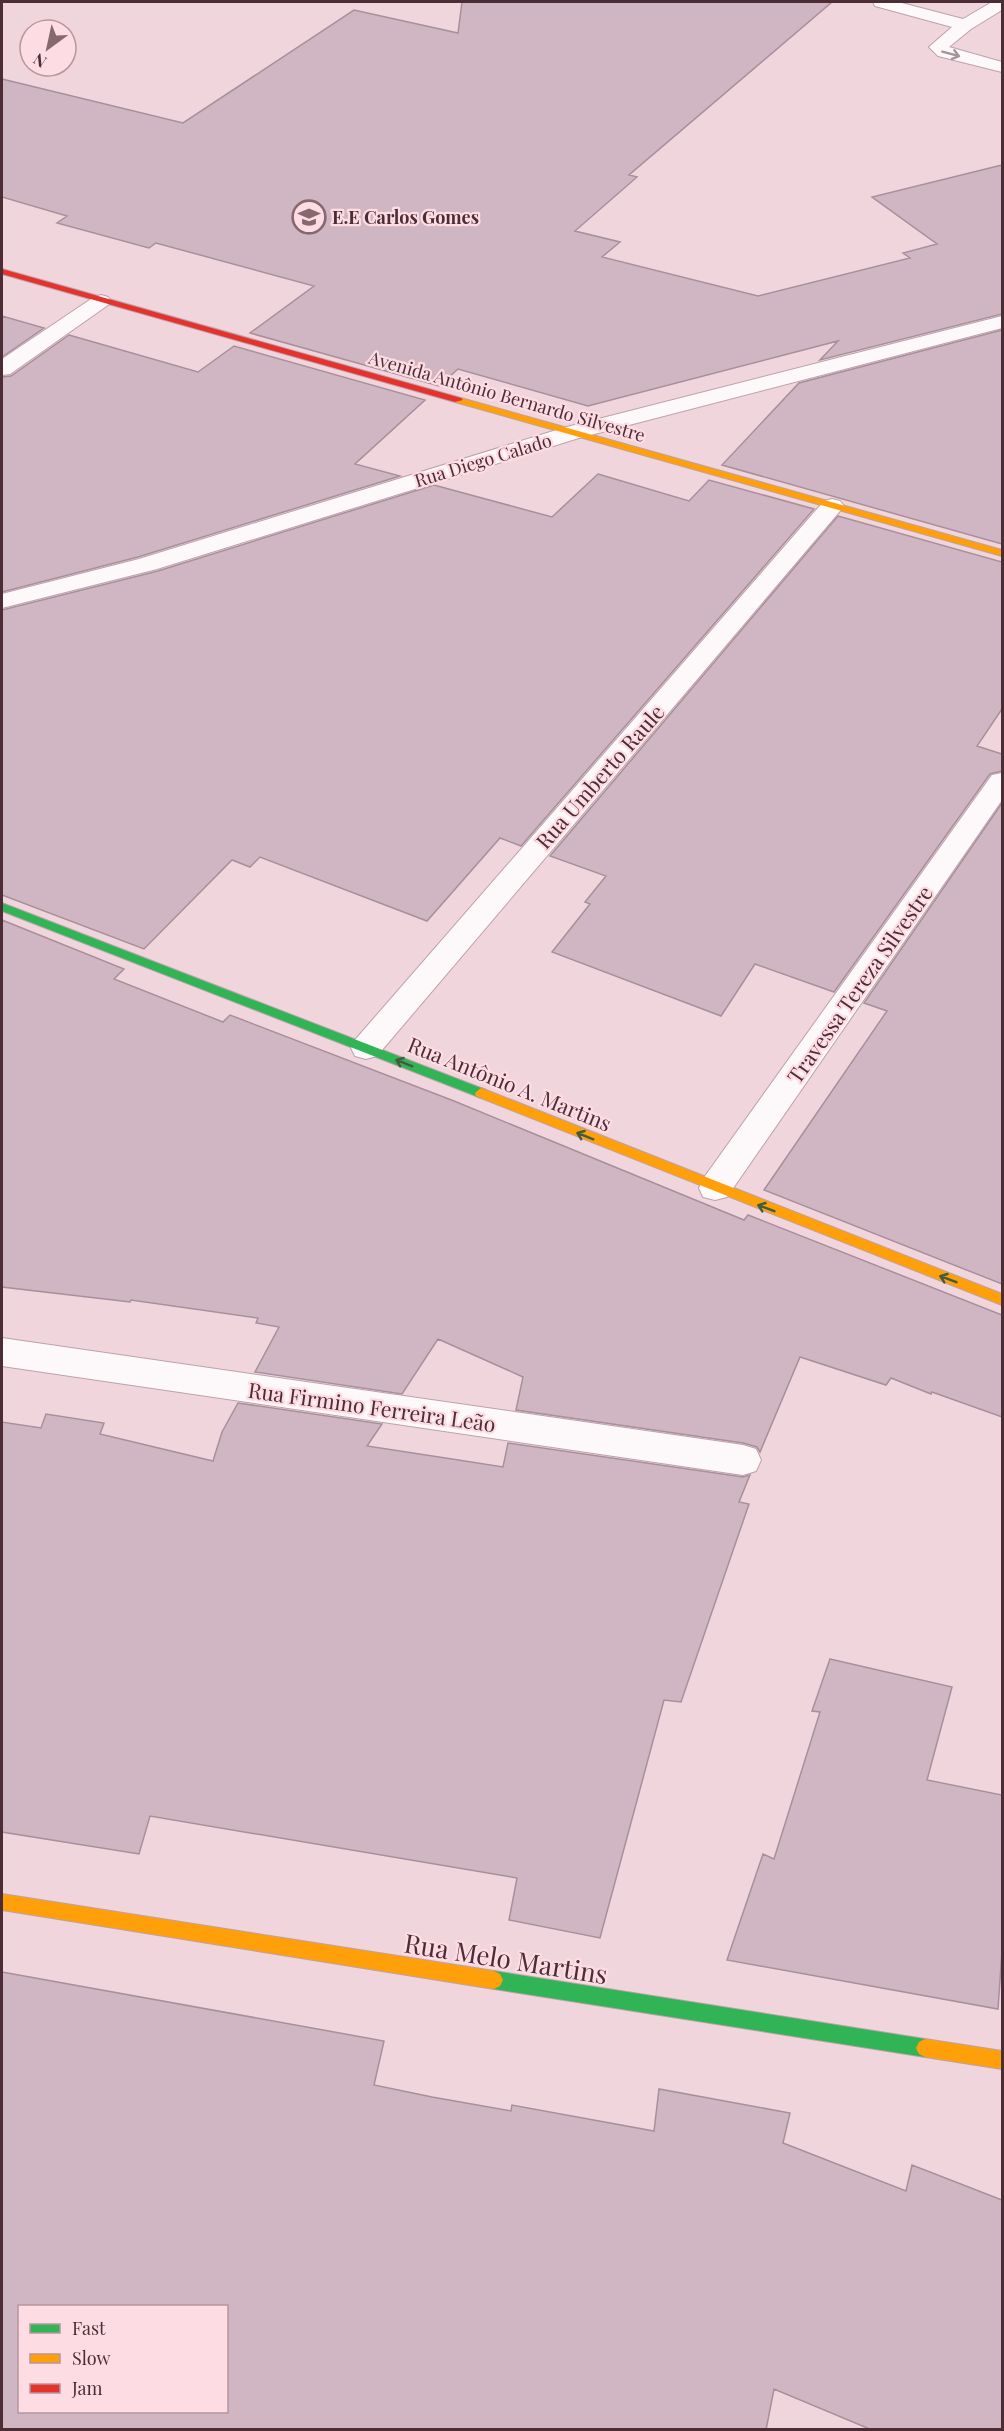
<svg xmlns="http://www.w3.org/2000/svg" width="1004" height="2431" font-family="'Playfair Display',serif">
<style>
.building{fill:#d0b6c2;stroke:#a7909b;stroke-width:1.5;fill-rule:evenodd}
.lines{fill:none;stroke-linecap:round;stroke-linejoin:round}
.street-casing{stroke:#bca2a9;stroke-width:2}
.fast-casing{stroke:#bca2a9;stroke-width:2}
.slow-casing{stroke:#bca2a9;stroke-width:2}
.jam-casing{stroke:#bca2a9;stroke-width:2}
.street{fill:#fdf9fa;fill-rule:evenodd}
.fast{fill:#30b455;fill-rule:evenodd}
.slow{fill:#ff9f0a;fill-rule:evenodd}
.jam{fill:#e5322d;fill-rule:evenodd}
.oneway{stroke:#a49398}
.oneway2{stroke:#425c41}
.labels{text-anchor:middle;dominant-baseline:central;stroke-width:4.5;stroke-linejoin:round;paint-order:stroke}
.far-poi-label{font-size:18px;font-weight:bold;fill:#4c2d36;stroke:#fedce4;text-anchor:start}
.far-street-label{font-size:18px;fill:#4c2d36;stroke:#fedce4}
.street-label{font-size:21px;fill:#4c2d36;stroke:#fedce4}
.near-street-label{font-size:26px;fill:#4c2d36;stroke:#fedce4}
</style>
<rect width="100%" height="100%" fill="#f0d5dc"/>
<path class="building" d="M 462,2 L 832,2 L 629,175 L 637,177 L 575,231 L 620,242 L 602,257 L 758,296 L 910,258 L 903,253 L 937,244 L 872,197 L 1002,165 L 1002,314 L 820,360 L 838,341 L 588,406 L 458,369 L 439,386 L 250,333 L 314,286 L 156,243 L 149,248 L 57,223 L 67,216 L 2,197 L 2,79 L 183,123 L 354,10 L 458,33 Z
M 2,316 L 44,328 L 2,357 Z
M 1002,330 L 1002,544 L 722,465 L 799,383 Z
M 69,335 L 198,372 L 234,346 L 425,400 L 355,464 L 400,476 L 138,557 L 2,592 L 2,377 L 11,376 Z
M 598,474 L 689,501 L 709,480 L 814,509 L 521,846 L 500,838 L 427,921 L 260,857 L 250,867 L 232,860 L 144,949 L 2,895 L 2,610 L 158,571 L 434,485 L 552,517 Z
M 838,516 L 1002,562 L 1002,709 L 977,746 L 1002,754 L 1002,771 L 990,774 L 834,992 L 755,964 L 721,1016 L 552,952 L 590,904 L 585,902 L 606,876 L 550,856 Z
M 1002,803 L 1002,1284 L 764,1190 L 887,1011 L 864,1003 Z
M 2,920 L 124,969 L 114,979 L 223,1022 L 230,1015 L 454,1101 L 744,1220 L 748,1215 L 1002,1315 L 1002,1417 L 932,1392 L 931,1394 L 891,1378 L 886,1385 L 800,1357 L 760,1452 L 757,1447 L 743,1443 L 516,1410 L 523,1377 L 438,1339 L 402,1394 L 255,1372 L 279,1327 L 256,1323 L 258,1318 L 131,1300 L 130,1302 L 2,1287 Z
M 238,1403 L 382,1424 L 367,1446 L 452,1459 L 503,1467 L 508,1443 L 743,1477 L 750,1475 L 739,1502 L 749,1504 L 681,1702 L 664,1700 L 600,1938 L 509,1920 L 517,1878 L 150,1816 L 139,1854 L 2,1832 L 2,1422 L 41,1428 L 46,1414 L 104,1423 L 100,1434 L 213,1461 L 222,1432 Z
M 830,1659 L 952,1687 L 927,1780 L 1002,1795 L 1002,1951 L 998,2009 L 727,1960 L 763,1854 L 774,1859 L 820,1712 L 812,1711 Z
M 2,1972 L 384,2041 L 374,2085 L 432,2097 L 511,2111 L 512,2105 L 654,2131 L 659,2089 L 790,2113 L 783,2143 L 906,2191 L 912,2165 L 1002,2200 L 1002,2430 L 872,2430 L 774,2389 L 766,2430 L 2,2430 ZM 20,2307 L 226,2307 L 226,2412 L 20,2412 Z"/>
<g class="lines">
<g class="street-casing">
<path id="street" d="M 873,2 L 898,2 L 963,19 L 992,2 L 1002,2 L 1002,10 L 971,29 L 949,47 L 1002,62 L 1002,72 L 938,56 L 929,47 L 952,27 L 875,6 Z
M 101,295 L 108,297 L 111,301 L 108,305 L 10,374 L 2,375 L 2,359 L 94,297 Z
M 1002,316 L 1002,328 L 579,438 L 157,569 L 2,608 L 2,594 L 139,559 L 563,428 Z
M 832,499 L 840,501 L 844,506 L 840,511 L 377,1056 L 366,1059 L 355,1056 L 351,1048 L 355,1040 L 824,501 Z
M 1002,773 L 1002,800 L 727,1197 L 715,1200 L 703,1197 L 699,1188 L 703,1179 L 992,775 Z
M 2,1338 L 743,1445 L 756,1449 L 761,1460 L 756,1471 L 743,1475 L 2,1366 Z"/>
</g>
<g class="fast-casing">
<path id="fast" d="M 2,903 L 486,1090 L 487,1093 L 481,1098 L 476,1096 L 2,911 Z
M 494,1971 L 925,2039 L 931,2042 L 934,2048 L 931,2054 L 925,2057 L 494,1989 L 488,1986 L 485,1980 L 488,1974 Z"/>
</g>
<g class="slow-casing">
<path id="slow" d="M 455,398 L 461,398 L 1002,550 L 1002,556 L 455,402 Z
M 481,1088 L 1002,1294 L 1002,1305 L 476,1096 L 475,1093 Z
M 2,1894 L 494,1971 L 500,1974 L 503,1980 L 500,1986 L 494,1989 L 2,1910 Z
M 925,2039 L 1002,2051 L 1002,2069 L 925,2057 L 919,2054 L 916,2048 L 919,2042 Z"/>
</g>
<g class="jam-casing">
<path id="jam" d="M 2,269 L 461,398 L 463,400 L 455,402 L 2,274 Z"/>
</g>
<use href="#street" class="street"/>
<use href="#fast" class="fast"/>
<use href="#slow" class="slow"/>
<use href="#jam" class="jam"/>
</g>
<defs><path id="oneway-shaft" d="M-6 0H5M1.5-3L5.5 0L1.5 3" fill="none" stroke-width="1.6" stroke-linecap="round" stroke-linejoin="round" transform="scale(1.5)"/></defs>
<use class="oneway" href="#oneway-shaft" transform="translate(951 54) rotate(15)"/>
<g class="oneway2">
<use href="#oneway-shaft" transform="translate(404 1063) rotate(-158)"/>
<use href="#oneway-shaft" transform="translate(585 1136) rotate(-158)"/>
<use href="#oneway-shaft" transform="translate(766 1208) rotate(-159)"/>
<use href="#oneway-shaft" transform="translate(948 1279) rotate(-159)"/>
</g>
<defs>
<g id="school-ring" transform="scale(1.725)"><circle r="9.5" fill="#fedce4" stroke="#856870" stroke-width="1.5"/><path d="M0-5L7-2L0 1L-7-2ZM-4 1L0 2.5L4 1V4Q0 6-4 4Z" fill="#856870"/></g>
</defs>
<g fill-rule="evenodd">
<use href="#school-ring" x="309" y="217"/>
</g>
<g class="labels">
<g class="far-poi-label">
<text x="332" y="217">E.E Carlos Gomes</text>
</g>
<g class="far-street-label">
<text transform="translate(507 396) rotate(16)">Avenida Antônio Bernardo Silvestre</text>
<text transform="translate(483 460) rotate(-17)">Rua Diego Calado</text>
</g>
<g class="street-label">
<text transform="translate(599 776) rotate(-49)">Rua Umberto Raule</text>
<text transform="translate(859 984) rotate(-55)">Travessa Tereza Silvestre</text>
<text transform="translate(510 1083) rotate(22)">Rua Antônio A. Martins</text>
<text transform="translate(372 1406) rotate(8)">Rua Firmino Ferreira Leão</text>
</g>
<g class="near-street-label">
<text transform="translate(506 1958) rotate(9)">Rua Melo Martins</text>
</g>
</g>
<rect width="1004" height="2431" fill="none" stroke="#4c2d36" stroke-width="6"/>
<rect x="18" y="2305" width="210" height="108" fill="#fedce4" stroke="#b7969e" stroke-width="1.5"/>
<rect x="30" y="2324" width="30" height="9" fill="#30b455" stroke="#b7969e" stroke-width="1.5"/>
<text x="72" y="2335" font-size="18" fill="#4c2d36">Fast</text>
<rect x="30" y="2354" width="30" height="9" fill="#ff9f0a" stroke="#b7969e" stroke-width="1.5"/>
<text x="72" y="2365" font-size="18" fill="#4c2d36">Slow</text>
<rect x="30" y="2384" width="30" height="9" fill="#e5322d" stroke="#b7969e" stroke-width="1.5"/>
<text x="72" y="2395" font-size="18" fill="#4c2d36">Jam</text>
<g transform="translate(48 48) rotate(213)"><circle r="28" fill="#fedce4" stroke="#b7969e" stroke-width="1.5"/>
<path d="M0-4.5L10 22L0 15L-10 22Z" fill="#856870"/>
<text y="-9" font-size="16" font-weight="bold" text-anchor="middle" fill="#4c2d36">N</text>
</g>
</svg>
